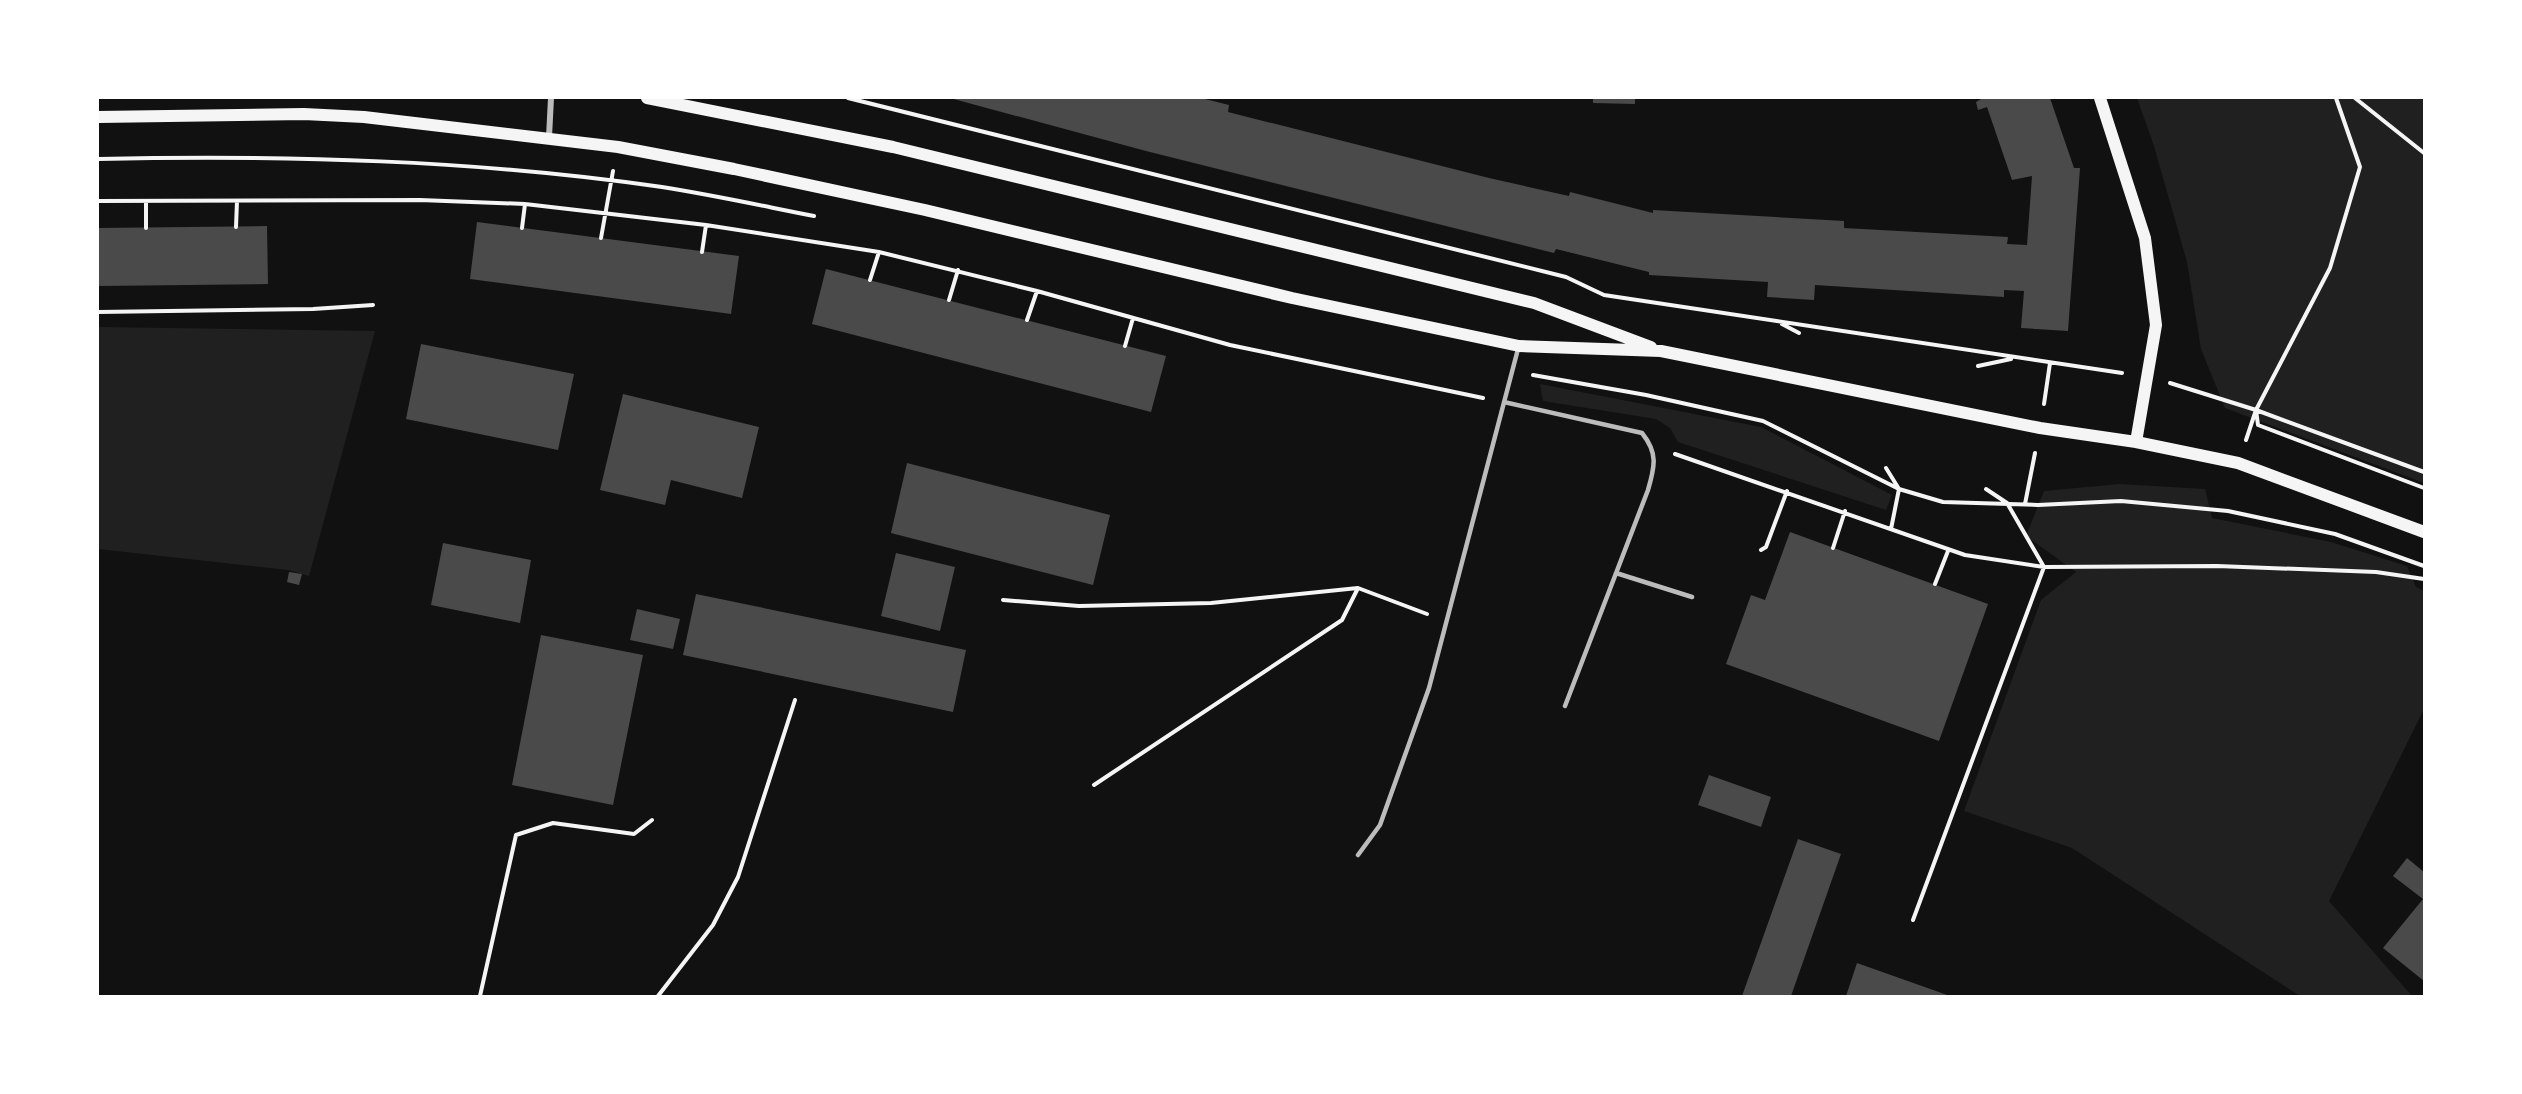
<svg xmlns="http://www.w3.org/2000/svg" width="2522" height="1094" font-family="'IBM Plex Serif',serif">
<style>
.green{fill:#202020}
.building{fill:#4a4a4a}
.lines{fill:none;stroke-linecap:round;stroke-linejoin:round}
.path{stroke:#f5f5f5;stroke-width:4}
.service{stroke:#bcbcbc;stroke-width:4.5}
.minor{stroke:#bcbcbc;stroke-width:6}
.secondary{stroke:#f5f5f5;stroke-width:12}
</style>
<rect width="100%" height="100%" fill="#111"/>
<path class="green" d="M 2137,98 L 2424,98 L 2424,483 L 2225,408 L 2201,349 L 2187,262 L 2154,146 Z
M 98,327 L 375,331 L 309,576 L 288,570 L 98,549 Z
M 1540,384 L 1761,427 L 1892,495 L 1886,510 L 1678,442 L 1670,428 L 1656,419 L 1543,401 Z
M 2119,484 L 2205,489 L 2212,518 L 2331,542 L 2407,566 L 2416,587 L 2424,591 L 2424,709 L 2329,901 L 2412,996 L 2300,996 L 2072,848 L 1964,811 L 2041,600 L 2076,572 L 2026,536 L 2044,491 Z"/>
<path class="building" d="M 950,98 L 1201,98 L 1229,105 L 1228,112 L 1489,178 L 1569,196 L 1570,192 L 1653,213 L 1653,210 L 1844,221 L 1844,228 L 2008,237 L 2007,244 L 2027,245 L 2032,176 L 2012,180 L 1987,107 L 1978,110 L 1976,102 L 1983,98 L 2050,98 L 2074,168 L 2080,168 L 2068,331 L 2021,328 L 2024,291 L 2004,290 L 2004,297 L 1815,285 L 1814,300 L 1767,297 L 1768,282 L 1649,275 L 1649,272 L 1556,249 L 1554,253 L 1146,151 Z
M 1593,98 L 1635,98 L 1635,104 L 1593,103 Z
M 477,222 L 739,256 L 731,314 L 470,279 Z
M 267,226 L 268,284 L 98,286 L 98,228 Z
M 826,269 L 1166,356 L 1151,412 L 812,324 Z
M 421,344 L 574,374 L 558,450 L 406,419 Z
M 623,394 L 759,427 L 742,498 L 671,480 L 665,505 L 600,490 Z
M 907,463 L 1110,515 L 1093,585 L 891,533 Z
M 1790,532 L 1988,604 L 1939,741 L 1726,664 L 1751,595 L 1765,600 Z
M 443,543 L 531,560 L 520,623 L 431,605 Z
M 896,553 L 955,567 L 940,631 L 881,616 Z
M 289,572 L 302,574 L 299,585 L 287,582 Z
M 696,594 L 966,650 L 953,712 L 683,655 Z
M 637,609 L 680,619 L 673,649 L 630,640 Z
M 541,635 L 643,655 L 613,805 L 512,785 Z
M 1709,775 L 1771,797 L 1761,827 L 1698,805 Z
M 1798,839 L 1841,854 L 1791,996 L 1742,996 Z
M 2407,858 L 2424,872 L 2424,981 L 2383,948 L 2423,899 L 2393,876 Z
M 1857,963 L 1950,996 L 1846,996 Z"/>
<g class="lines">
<path class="path" d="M 848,98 L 1566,277 L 1604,295 L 2122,373
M 2336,98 L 2360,167 L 2330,268 L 2256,410 L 2258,425 L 2424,488
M 2355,98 L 2424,153
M 98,159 C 286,155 476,160 662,187 C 713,195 763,206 814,216
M 98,201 L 420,200 L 525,204 L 706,225 L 879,252 L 1037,291 L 1230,345 L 1483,398
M 236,227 L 237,201
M 146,228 L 146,201
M 522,228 L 525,204
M 601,238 L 613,171
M 702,252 L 706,225
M 870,280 L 879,252
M 949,300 L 958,270
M 98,312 L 313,309 L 373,305
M 1027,320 L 1037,291
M 1782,324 L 1799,333
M 1125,346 L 1133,318
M 1978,366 L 2011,359
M 1533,375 L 1646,395 L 1763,421 L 1899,489 L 1943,502 L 2038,505 L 2121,501 L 2228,511 L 2335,534 L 2424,566
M 2170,383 L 2256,410
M 2044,404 L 2050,363
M 2246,440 L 2256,410 L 2424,472
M 1675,454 L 1965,555 L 2044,567 L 2217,566 L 2376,572 L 2424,579
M 1886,468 L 1899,489 L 1891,529
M 2025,504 L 2035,453
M 1833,548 L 1845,511
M 1761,550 L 1766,547 L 1787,491
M 1935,584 L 1948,551
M 1003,600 L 1079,606 L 1211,603 L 1358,588 L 1427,614
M 1094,785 L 1342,620 L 1358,588
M 1913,920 L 2044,567 L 2007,503 L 1986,489
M 480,996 L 516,835 L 553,823 L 634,834 L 652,820
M 658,996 L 713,925 L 738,877 L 795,700"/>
<path class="service" d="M 1504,402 L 1642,433 C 1658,453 1655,466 1648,490 L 1565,706
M 1616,573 L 1692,597
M 1358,855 L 1380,825 L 1429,688 L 1518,349"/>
<path class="minor" d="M 549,137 L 551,98"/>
<path class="secondary" d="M 647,98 L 893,147 L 1534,303 L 1651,347
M 2100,98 L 2145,238 L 2156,325 L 2136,442
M 98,117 L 304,114 L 364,117 L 618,147 L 734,169 L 925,210 L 1292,298 L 1519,346 L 1661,351 L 2040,428 L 2136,442 L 2238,463 L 2424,532"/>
</g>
<rect width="2522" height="1094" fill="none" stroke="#ffffff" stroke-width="198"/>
</svg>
